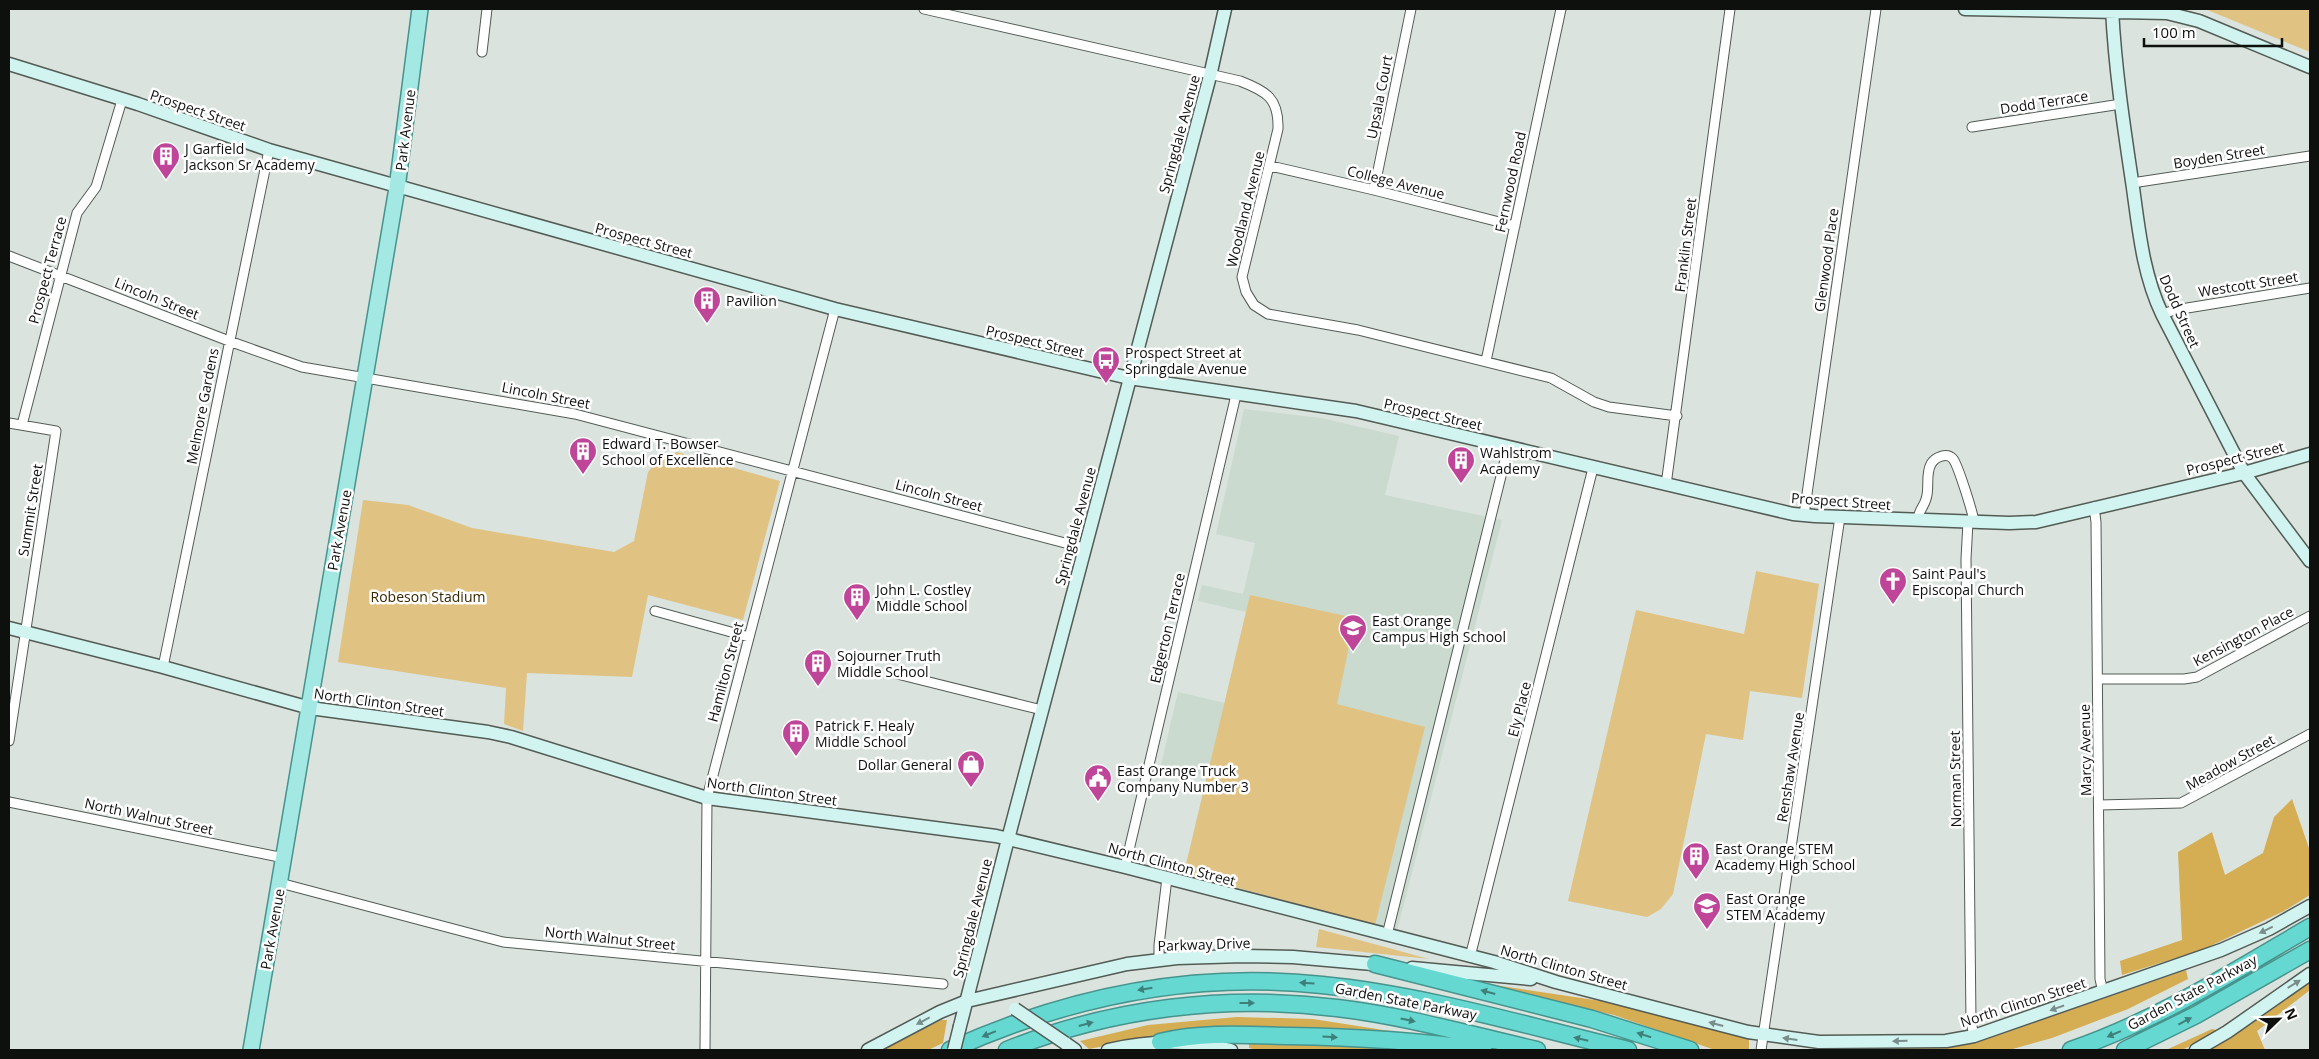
<svg xmlns="http://www.w3.org/2000/svg" width="2319" height="1059" font-family="'Open Sans',sans-serif">
<style>
.built{fill:#cadacf}
.green{fill:#e0c383}
.forest{fill:#d5ad52}
.lines{fill:none;stroke-linecap:round;stroke-linejoin:round}
.street-casing{stroke:#535b55;stroke-width:11}
.secondary-casing{stroke:#535b55;stroke-width:15}
.primary-casing{stroke:#47938d;stroke-width:18}
.highway-casing{stroke:#47938d;stroke-width:19}
.street{stroke:#fff;stroke-width:9}
.secondary{stroke:#d1f4f1;stroke-width:12}
.primary{stroke:#a3e8e3;stroke-width:15}
.highway{stroke:#65d9d1;stroke-width:16}
.secondary-bridge-casing{stroke:#535b55;stroke-width:15;stroke-linecap:butt}
.secondary-bridge{stroke:#d1f4f1;stroke-width:12}
.oneway{fill:#798d8b}
.oneway2{fill:#3e7f79}
.labels{text-anchor:middle;dominant-baseline:central;stroke-width:5;stroke-linejoin:round;paint-order:stroke}
.street-label{font-size:14px;fill:#0e100e;stroke:#fff}
.poi-label{font-size:14px;fill:#0e100e;stroke:#fff;text-anchor:start}
.park-label{font-size:14px;fill:#382800;stroke:#fff}
</style>
<rect width="100%" height="100%" fill="#dae3dd"/>
<path class="built" d="M 1244,409 L 1321,418 L 1399,436 L 1385,495 L 1502,520 L 1397,931 L 1184,873 L 1207,776 L 1161,765 L 1178,692 L 1225,703 L 1246,612 L 1198,601 L 1202,585 L 1243,594 L 1255,543 L 1216,534 Z"/>
<path class="green" d="M 2205,9 L 2310,9 L 2310,52 Z
M 677,452 L 780,481 L 743,620 L 648,595 L 632,677 L 527,673 L 523,731 L 504,724 L 506,688 L 338,662 L 363,500 L 408,505 L 472,528 L 614,552 L 634,541 L 648,472 L 658,460 Z
M 1756,571 L 1819,584 L 1802,698 L 1750,691 L 1743,740 L 1706,734 L 1673,894 L 1661,909 L 1647,917 L 1568,901 L 1636,610 L 1744,634 Z
M 1250,595 L 1355,618 L 1337,704 L 1425,727 L 1375,925 L 1184,873 Z
M 1319,929 L 1429,959 L 1316,947 Z"/>
<path class="forest" d="M 2292,799 L 2310,851 L 2310,895 L 2284,911 L 2204,949 L 2122,975 L 2120,961 L 2182,940 L 2178,852 L 2212,832 L 2225,875 L 2263,853 L 2274,817 Z
M 2186,970 L 2188,979 L 2128,1009 L 2052,1038 L 2009,1050 L 1828,1050 L 1833,1048 L 1924,1048 L 1984,1040 Z
M 1454,979 L 1601,1001 L 1749,1037 L 1749,1050 L 1715,1050 L 1614,1015 Z
M 2310,982 L 2310,990 L 2257,1031 L 2265,1050 L 2206,1050 L 2242,1030 Z
M 1237,1017 L 1313,1019 L 1428,1037 L 1210,1030 L 1154,1036 L 1089,1049 L 1080,1041 L 1148,1025 Z
M 941,1020 L 947,1020 L 943,1043 L 928,1050 L 882,1050 Z
M 2212,1029 L 2221,1031 L 2182,1050 L 2166,1050 Z
M 1249,1039 L 1407,1050 L 1258,1050 L 1249,1048 Z"/>
<g class="lines">
<g class="street-casing">
<path id="street" d="M 924,9 L 1240,81 C 1266,91 1279,98 1278,129 L 1242,277 L 1246,292 L 1254,305 L 1268,314 L 1358,330 L 1551,378 L 1594,402 L 1609,407 L 1677,416
M 482,52 L 487,9
M 1972,127 L 2121,104
M 1271,166 L 1374,190 L 1515,226
M 2132,183 L 2310,156
M 1374,190 L 1411,9
M 9,256 L 229,341 L 302,367 L 575,414 L 1084,548
M 2162,314 L 2175,310 L 2310,288
M 1486,361 L 1561,9
M 9,423 L 56,431 L 9,741
M 22,425 L 77,213 L 96,187 L 122,100
M 1666,485 L 1730,9
M 2094,507 L 2096,522 L 2100,979 L 2103,992
M 1804,515 L 1876,9
M 1918,520 C 1918,511 1924,507 1926,499 C 1930,488 1925,475 1931,464 C 1935,457 1947,452 1953,459 C 1958,465 1973,513 1974,522
M 1968,522 L 1966,559 L 1971,1022 L 1974,1036
M 655,611 L 749,637
M 163,667 L 269,150
M 897,674 L 1042,710
M 2098,679 L 2184,679 L 2197,677 L 2310,616
M 9,802 L 284,858
M 2099,805 L 2181,803 L 2310,734
M 1125,867 L 1236,395
M 280,883 L 503,942 L 943,984
M 1387,935 L 1508,448
M 1470,957 L 1593,468
M 1159,960 L 1159,945 L 1167,878
M 705,1050 L 707,798 L 835,309
M 1761,1050 L 1840,517"/>
</g>
<g class="secondary-casing">
<path id="secondary" d="M 1965,9 L 2167,13 L 2199,21 L 2310,67
M 2112,9 C 2115,69 2124,128 2133,188 C 2139,231 2143,274 2162,314 L 2244,473 L 2310,561
M 9,64 L 138,104 L 269,150 L 835,309 L 1129,378 L 1356,411 L 1793,514 L 1815,516 L 2009,523 L 2036,522 L 2244,473 L 2310,454
M 9,628 L 163,667 L 310,708 L 488,732 L 511,737 L 707,798 L 996,836 L 1125,867 L 1494,962 L 1556,982 L 1748,1032 L 1819,1042 L 1946,1041 L 1974,1036 L 2221,950 L 2269,929 L 2310,906
M 1412,968 L 1531,979
M 960,1026 L 1008,839 L 1210,76 L 1225,9
M 1065,1043 L 1075,1050
M 868,1050 L 940,1012 L 967,1001 L 1127,964 L 1177,958 L 1243,956 L 1293,957 L 1384,965
M 1108,1050 C 1152,1040 1187,1040 1231,1050
M 2196,1050 L 2227,1032 L 2310,974"/>
</g>
<g class="primary-casing">
<path id="primary" d="M 251,1050 L 397,188 L 420,9"/>
</g>
<g class="highway-casing">
<path id="highway" d="M 1375,964 L 1592,1019 L 1690,1050
M 1160,1042 C 1203,1032 1245,1035 1289,1036 C 1353,1037 1419,1041 1483,1050
M 950,1050 C 1067,997 1193,971 1322,985 C 1425,995 1527,1026 1628,1050
M 1007,1050 C 1111,1008 1226,994 1337,1008 C 1405,1016 1471,1035 1537,1050
M 2071,1050 C 2156,1021 2233,972 2310,927
M 2125,1050 L 2196,1015 L 2310,950"/>
</g>
<use href="#street" class="street"/>
<use href="#secondary" class="secondary"/>
<use href="#primary" class="primary"/>
<use href="#highway" class="highway"/>
<g class="secondary-bridge-casing">
<path id="secondary-bridge" d="M 1015,1009 L 1065,1043
M 954,1050 L 960,1026"/>
</g>
<use href="#secondary-bridge" class="secondary-bridge"/>
</g>
<defs><path id="oneway-solid" d="M-6-.8H1V-3.2L6.5 0L1 3.2V.8H-6Z" transform="scale(1.25)"/></defs>
<g class="oneway">
<use href="#oneway-solid" transform="translate(2266 930) rotate(154)"/>
<use href="#oneway-solid" transform="translate(2294 984) rotate(-32)"/>
<use href="#oneway-solid" transform="translate(2057 1008) rotate(161)"/>
<use href="#oneway-solid" transform="translate(923 1021) rotate(152)"/>
<use href="#oneway-solid" transform="translate(1716 1024) rotate(-165)"/>
<use href="#oneway-solid" transform="translate(1790 1039) rotate(-172)"/>
<use href="#oneway-solid" transform="translate(1900 1041) rotate(179)"/>
</g>
<g class="oneway2">
<use href="#oneway-solid" transform="translate(1307 983) rotate(-176)"/>
<use href="#oneway-solid" transform="translate(1145 989) rotate(171)"/>
<use href="#oneway-solid" transform="translate(1488 992) rotate(-165)"/>
<use href="#oneway-solid" transform="translate(1247 1003)"/>
<use href="#oneway-solid" transform="translate(1408 1020) rotate(12)"/>
<use href="#oneway-solid" transform="translate(2185 1021) rotate(-28)"/>
<use href="#oneway-solid" transform="translate(1086 1024) rotate(-15)"/>
<use href="#oneway-solid" transform="translate(989 1034) rotate(158)"/>
<use href="#oneway-solid" transform="translate(2114 1034) rotate(157)"/>
<use href="#oneway-solid" transform="translate(1644 1035) rotate(-162)"/>
<use href="#oneway-solid" transform="translate(1330 1037) rotate(3)"/>
<use href="#oneway-solid" transform="translate(1581 1039) rotate(-167)"/>
</g>
<defs>
<g id="building-pin" transform="scale(1.4375)"><path d="M0 17L-7.5 6A9.5 9.5 0 1 1 7.5 6Z" fill="#be4598" stroke="#fff"/><path d="M-4-6H4V6H1V3H-1V6H-4ZM-2.5-4.3h1.7v1.8h-1.7ZM.8-4.3h1.7v1.8H.8ZM-2.5-1h1.7V.8h-1.7ZM.8-1h1.7V.8H.8Z" fill="#fff"/></g>
<g id="bus-pin" transform="scale(1.4375)"><path d="M0 17L-7.5 6A9.5 9.5 0 1 1 7.5 6Z" fill="#be4598" stroke="#fff"/><path d="M-5-6H5V4H4V6H2V4H-2V6H-4V4H-5ZM-3.5-4V0h7V-4ZM-3.5 1.2v1.5H-2V1.2ZM2 1.2v1.5H3.5V1.2Z" fill="#fff"/></g>
<g id="church-pin" transform="scale(1.4375)"><path d="M0 17L-7.5 6A9.5 9.5 0 1 1 7.5 6Z" fill="#be4598" stroke="#fff"/><path d="M-1.2-6h2.4v3.5h3.3v2.4h-3.3V6h-2.4V-.1h-3.3v-2.4h3.3Z" fill="#fff"/></g>
<g id="school-pin" transform="scale(1.4375)"><path d="M0 17L-7.5 6A9.5 9.5 0 1 1 7.5 6Z" fill="#be4598" stroke="#fff"/><path d="M0-5L7-2L0 1L-7-2ZM-4 1L0 2.5L4 1V4Q0 6-4 4Z" fill="#fff"/></g>
<g id="shop-pin" transform="scale(1.4375)"><path d="M0 17L-7.5 6A9.5 9.5 0 1 1 7.5 6Z" fill="#be4598" stroke="#fff"/><path d="M-5-2.5h2.3a2.7 3.5 0 0 1 5.4 0H5L5.5 6h-11ZM-1.5-2.5h3a1.5 2.3 0 0 0-3 0Z" fill="#fff"/></g>
<g id="civic-pin" transform="scale(1.4375)"><path d="M0 17L-7.5 6A9.5 9.5 0 1 1 7.5 6Z" fill="#be4598" stroke="#fff"/><path d="M-.6-6.5H3V-4.5H.6V-3L4-1V1h2V6H-6V1h2V-1L-.6-3ZM-1.2 2.5V6h2.4V2.5Z" fill="#fff"/></g>
</defs>
<g fill-rule="evenodd">
<use href="#building-pin" x="166" y="156"/>
<use href="#building-pin" x="707" y="300"/>
<use href="#bus-pin" x="1106" y="360"/>
<use href="#building-pin" x="583" y="451"/>
<use href="#building-pin" x="1461" y="460"/>
<use href="#church-pin" x="1893" y="581"/>
<use href="#building-pin" x="857" y="597"/>
<use href="#school-pin" x="1353" y="628"/>
<use href="#building-pin" x="818" y="663"/>
<use href="#building-pin" x="796" y="733"/>
<use href="#shop-pin" x="971" y="764"/>
<use href="#civic-pin" x="1098" y="778"/>
<use href="#building-pin" x="1696" y="856"/>
<use href="#school-pin" x="1707" y="906"/>
</g>
<g class="labels">
<g class="street-label">
<text transform="translate(1379 97) rotate(-79)">Upsala Court</text>
<text transform="translate(2044 102) rotate(-9)">Dodd Terrace</text>
<text transform="translate(198 110) rotate(19)">Prospect Street</text>
<text transform="translate(405 130) rotate(-83)">Park Avenue</text>
<text transform="translate(1179 134) rotate(-75)">Springdale Avenue</text>
<text transform="translate(2219 156) rotate(-9)">Boyden Street</text>
<text transform="translate(1396 182) rotate(14)">College Avenue</text>
<text transform="translate(1510 182) rotate(-78)">Fernwood Road</text>
<text transform="translate(1245 209) rotate(-76)">Woodland Avenue</text>
<text transform="translate(644 240) rotate(15)">Prospect Street</text>
<text transform="translate(1685 245) rotate(-83)">Franklin Street</text>
<text transform="translate(1826 260) rotate(-82)">Glenwood Place</text>
<text transform="translate(47 270) rotate(-75)">Prospect Terrace</text>
<text transform="translate(2248 284) rotate(-9)">Westcott Street</text>
<text transform="translate(157 298) rotate(22)">Lincoln Street</text>
<text transform="translate(2180 311) rotate(66)">Dodd Street</text>
<text transform="translate(1035 341) rotate(13)">Prospect Street</text>
<text transform="translate(546 395) rotate(11)">Lincoln Street</text>
<text transform="translate(202 406) rotate(-79)">Melmore Gardens</text>
<text transform="translate(1433 414) rotate(13)">Prospect Street</text>
<text transform="translate(2235 458) rotate(-14)">Prospect Street</text>
<text transform="translate(939 495) rotate(15)">Lincoln Street</text>
<text transform="translate(1841 501) rotate(4)">Prospect Street</text>
<text transform="translate(30 510) rotate(-81)">Summit Street</text>
<text transform="translate(1075 526) rotate(-75)">Springdale Avenue</text>
<text transform="translate(339 530) rotate(-80)">Park Avenue</text>
<text transform="translate(1167 628) rotate(-77)">Edgerton Terrace</text>
<text transform="translate(2243 636) rotate(-28)">Kensington Place</text>
<text transform="translate(725 672) rotate(-75)">Hamilton Street</text>
<text transform="translate(379 702) rotate(8)">North Clinton Street</text>
<text transform="translate(1519 709) rotate(-76)">Ely Place</text>
<text transform="translate(2085 750) rotate(-91)">Marcy Avenue</text>
<text transform="translate(2230 762) rotate(-29)">Meadow Street</text>
<text transform="translate(1790 767) rotate(-81)">Renshaw Avenue</text>
<text transform="translate(1955 779) rotate(-91)">Norman Street</text>
<text transform="translate(772 791) rotate(8)">North Clinton Street</text>
<text transform="translate(149 816) rotate(12)">North Walnut Street</text>
<text transform="translate(1172 864) rotate(15)">North Clinton Street</text>
<text transform="translate(972 918) rotate(-76)">Springdale Avenue</text>
<text transform="translate(272 929) rotate(-80)">Park Avenue</text>
<text transform="translate(610 938) rotate(6)">North Walnut Street</text>
<text transform="translate(1204 944) rotate(-2)">Parkway Drive</text>
<text transform="translate(1564 967) rotate(16)">North Clinton Street</text>
<text transform="translate(2192 992) rotate(-28)">Garden State Parkway</text>
<text transform="translate(1406 1001) rotate(11)">Garden State Parkway</text>
<text transform="translate(2023 1002) rotate(-18)">North Clinton Street</text>
</g>
<g class="poi-label">
<text x="185" y="148">J Garfield<tspan x="185" dy="16">Jackson Sr Academy</tspan></text>
<text x="726" y="300">Pavilion</text>
<text x="1125" y="352">Prospect Street at<tspan x="1125" dy="16">Springdale Avenue</tspan></text>
<text x="602" y="443">Edward T. Bowser<tspan x="602" dy="16">School of Excellence</tspan></text>
<text x="1480" y="452">Wahlstrom<tspan x="1480" dy="16">Academy</tspan></text>
<text x="1912" y="573">Saint Paul's<tspan x="1912" dy="16">Episcopal Church</tspan></text>
<text x="876" y="589">John L. Costley<tspan x="876" dy="16">Middle School</tspan></text>
<text x="1372" y="620">East Orange<tspan x="1372" dy="16">Campus High School</tspan></text>
<text x="837" y="655">Sojourner Truth<tspan x="837" dy="16">Middle School</tspan></text>
<text x="815" y="725">Patrick F. Healy<tspan x="815" dy="16">Middle School</tspan></text>
<text x="952" y="764" text-anchor="end">Dollar General</text>
<text x="1117" y="770">East Orange Truck<tspan x="1117" dy="16">Company Number 3</tspan></text>
<text x="1715" y="848">East Orange STEM<tspan x="1715" dy="16">Academy High School</tspan></text>
<text x="1726" y="898">East Orange<tspan x="1726" dy="16">STEM Academy</tspan></text>
</g>
<g class="park-label">
<text x="428" y="596">Robeson Stadium</text>
</g>
</g>
<rect width="2319" height="1059" fill="none" stroke="#0e100e" stroke-width="20"/>
<g transform="translate(2279 1019) rotate(67)" stroke="#ffffff" stroke-width="4" paint-order="stroke">
<path d="M0-4L9 19L0 12L-9 19Z" fill="#0e100e"/>
<text y="-8" font-size="14" font-weight="bold" text-anchor="middle" fill="#0e100e">N</text>
</g>
<path d="M2144 38v8h138v-8" fill="none" stroke="#0e100e" stroke-width="2.5"/>
<text x="2152" y="38" font-size="15" fill="#0e100e" stroke="#ffffff" stroke-width="4" paint-order="stroke">100 m</text>
</svg>
